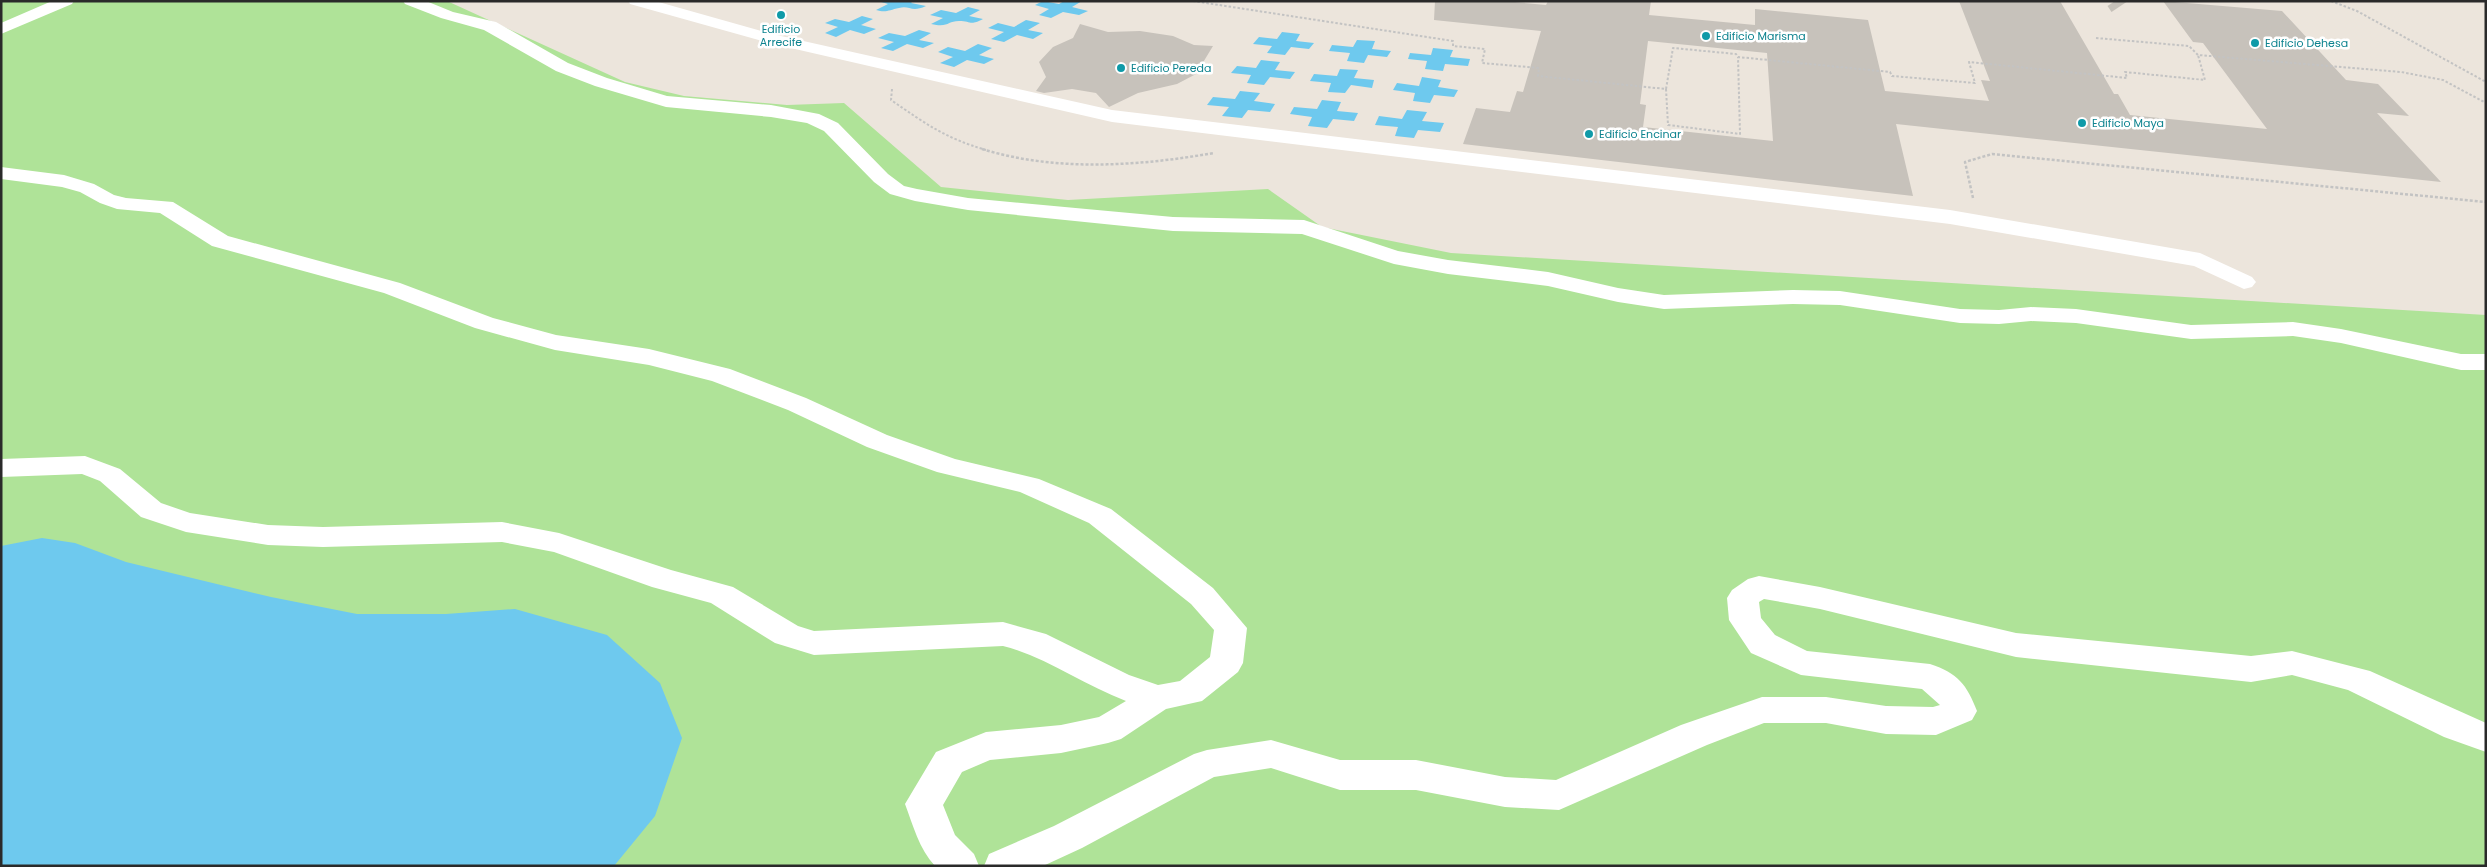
<svg xmlns="http://www.w3.org/2000/svg" width="2487" height="867" font-family="Poppins,sans-serif">
<style>
.green{fill:#afe398}
.water{fill:#6ec9ee}
.building{fill:#c7c2bb;fill-rule:evenodd}
.lines{fill:none;stroke-linecap:round;stroke-linejoin:round}
.minor-tunnel{stroke:#c5c0b8;stroke-width:18;stroke-dasharray:18 9;stroke-linecap:butt}
.path-far1{stroke:#c3c3c3;stroke-width:2;stroke-dasharray:2.5 2;stroke-linecap:butt}
.path{stroke:#c3c3c3;stroke-width:2.5;stroke-dasharray:3 2;stroke-linecap:butt}
.minor{fill:#fff;fill-rule:evenodd}
.culture-dot{fill:#0f9aa8;stroke:#fff;stroke-width:2}
.labels{text-anchor:middle;dominant-baseline:central;stroke-width:5;stroke-linejoin:round;paint-order:stroke}
.far-culture-label{font-size:11px;fill:#0d838f;stroke:#fff;text-anchor:start}
</style>
<rect width="100%" height="100%" fill="#ece5dc"/>
<path class="green" d="M 1,1 L 447,1 L 625,82 L 684,96 L 787,105 L 844,103 L 941,187 L 1068,200 L 1268,189 L 1322,227 L 1451,253 L 2486,315 L 2486,866 L 1,866 Z"/>
<path class="water" d="M 878,1 L 913,1 L 911,3 L 926,6 C 911,13 910,5 899,8 C 889,10 886,13 876,10 L 888,4 Z
M 1043,1 L 1059,4 L 1064,1 L 1082,1 L 1072,7 L 1088,11 L 1079,15 L 1063,12 L 1051,18 L 1039,15 L 1049,9 L 1035,5 Z
M 968,7 L 980,10 L 969,16 L 983,19 C 970,26 971,21 959,21 C 947,21 949,28 931,24 L 943,18 L 930,15 L 941,10 L 956,13 Z
M 862,16 L 873,19 L 861,25 L 876,29 L 864,34 L 850,30 L 836,37 L 825,33 L 838,27 L 825,23 L 835,19 L 849,22 Z
M 1026,20 L 1040,23 L 1028,30 L 1043,33 L 1033,39 L 1017,35 L 1004,42 L 991,39 L 1004,32 L 988,28 L 998,23 L 1014,27 Z
M 919,30 L 931,33 L 919,40 L 934,43 L 923,48 L 907,44 L 893,51 L 881,48 L 894,42 L 878,38 L 889,33 L 905,36 Z
M 1282,32 L 1300,34 L 1296,41 L 1314,43 L 1309,49 L 1291,47 L 1285,55 L 1267,53 L 1272,46 L 1253,44 L 1259,37 L 1277,39 Z
M 1357,40 L 1375,41 L 1372,49 L 1391,51 L 1387,57 L 1368,55 L 1364,63 L 1347,61 L 1350,53 L 1329,51 L 1332,45 L 1353,47 Z
M 978,44 L 992,48 L 979,55 L 994,59 L 984,64 L 967,60 L 954,67 L 940,63 L 953,57 L 938,52 L 948,47 L 965,51 Z
M 1433,48 L 1453,50 L 1450,57 L 1470,59 L 1468,66 L 1445,64 L 1443,71 L 1425,69 L 1427,61 L 1408,59 L 1410,53 L 1431,55 Z
M 1261,60 L 1280,62 L 1275,70 L 1295,72 L 1290,79 L 1270,77 L 1264,85 L 1247,83 L 1251,75 L 1231,73 L 1237,66 L 1256,68 Z
M 1340,69 L 1358,70 L 1354,78 L 1374,80 L 1372,88 L 1351,85 L 1345,93 L 1328,92 L 1331,83 L 1310,81 L 1314,74 L 1337,76 Z
M 1422,77 L 1441,80 L 1438,87 L 1458,90 L 1454,97 L 1434,95 L 1430,103 L 1413,101 L 1415,93 L 1393,90 L 1397,83 L 1419,86 Z
M 1240,91 L 1260,93 L 1254,101 L 1275,104 L 1270,112 L 1248,110 L 1242,118 L 1222,116 L 1229,107 L 1207,105 L 1213,97 L 1235,99 Z
M 1322,100 L 1341,102 L 1337,111 L 1358,113 L 1354,121 L 1333,119 L 1327,128 L 1308,126 L 1312,117 L 1290,114 L 1294,107 L 1317,109 Z
M 1407,110 L 1427,112 L 1422,121 L 1444,123 L 1440,132 L 1418,130 L 1414,138 L 1395,136 L 1398,127 L 1375,125 L 1379,116 L 1402,119 Z
M 42,538 L 75,543 L 126,562 L 271,597 L 357,614 L 446,614 L 515,609 L 607,635 L 660,683 L 682,738 L 655,816 L 614,866 L 1,866 L 1,546 Z"/>
<path class="building" d="M 1435,1 L 1504,1 L 1546,5 L 1548,1 L 1651,1 L 1649,15 L 1755,25 L 1755,9 L 1868,20 L 1885,91 L 1989,101 L 1981,80 L 1990,81 L 1959,1 L 2060,1 L 2114,94 L 2118,94 L 2130,115 L 2267,129 L 2203,43 L 2193,42 L 2163,1 L 2282,11 L 2346,80 L 2378,84 L 2409,116 L 2377,113 L 2441,182 L 1896,124 L 1913,196 L 1463,144 L 1476,108 L 1510,112 L 1517,91 L 1523,92 L 1541,31 L 1434,20 ZM 1648,41 L 1767,53 L 1773,141 L 1643,127 L 1646,105 L 1640,104 Z
M 1080,24 L 1108,32 L 1140,31 L 1173,36 L 1194,45 L 1213,46 L 1196,74 L 1177,84 L 1138,93 L 1109,107 L 1096,93 L 1072,89 L 1044,93 L 1036,91 L 1046,77 L 1039,62 L 1053,47 L 1073,38 Z"/>
<g class="lines">
<path class="minor-tunnel" d="M 2115,1 L 2119,7"/>
<path class="path-far1" d="M 1193,1 L 1453,41 L 1453,46 L 1485,49 L 1482,63 L 1539,68 L 1538,76 L 1666,89 L 1673,48 L 1736,54 L 1738,57 L 1890,72 L 1892,76 L 1975,83 L 1969,62 L 2127,78 L 2125,72 L 2205,80 L 2198,55
M 2331,1 L 2357,11 L 2486,82
M 2096,38 L 2189,46 L 2198,55 L 2401,72 L 2443,80 L 2486,103
M 892,89 L 891,100 C 926,124 945,138 986,150
M 1666,89 L 1668,125 L 1740,134 L 1738,57"/>
<path class="path" d="M 982,149 C 1056,172 1139,166 1214,153
M 1973,198 L 1965,162 L 1992,154 L 2486,202"/>
<path class="minor" d="M 52,1 L 74,1 L 72,4 L 1,34 L 1,23 Z
M 403,1 L 426,1 L 453,12 L 496,22 L 568,63 L 607,78 L 667,96 L 771,105 L 819,114 L 838,123 L 888,174 L 904,186 L 917,189 L 968,198 L 1173,217 L 1304,220 L 1398,251 L 1448,260 L 1548,272 L 1618,288 L 1664,295 L 1793,290 L 1840,291 L 1960,309 L 1999,310 L 2031,307 L 2076,309 L 2191,325 L 2293,322 L 2341,329 L 2461,354 L 2486,354 L 2486,370 L 2461,370 L 2341,343 L 2293,336 L 2191,339 L 2076,323 L 2031,321 L 1999,324 L 1960,323 L 1840,305 L 1793,304 L 1664,309 L 1618,302 L 1548,286 L 1448,274 L 1394,264 L 1302,234 L 1173,231 L 968,210 L 915,201 L 890,194 L 874,182 L 824,131 L 807,123 L 771,117 L 666,107 L 595,86 L 556,71 L 484,30 L 441,18 L 405,4 Z
M 628,1 L 655,1 L 772,34 L 1112,110 L 1950,210 L 2200,253 L 2252,277 L 2256,282 L 2252,287 L 2244,289 L 2194,266 L 1950,224 L 1112,122 L 769,43 L 630,4 Z
M 1,167 L 64,175 L 94,184 L 114,195 L 126,198 L 173,202 L 228,236 L 400,283 L 493,318 L 556,335 L 649,349 L 730,369 L 806,398 L 887,435 L 955,459 L 1039,479 L 1111,509 L 1213,588 L 1247,628 L 1243,663 L 1238,672 L 1202,701 L 1166,709 L 1121,739 L 1108,743 L 1061,753 L 990,760 L 962,772 L 943,805 L 955,835 L 974,854 L 979,866 L 935,866 C 919,849 913,825 905,804 L 936,752 L 986,732 L 1061,725 L 1099,717 L 1126,701 C 1083,685 1046,657 1003,646 L 814,655 L 775,643 L 711,603 L 652,587 L 554,552 L 502,542 L 323,547 L 268,545 L 186,532 L 141,517 L 100,481 L 82,474 L 1,477 L 1,459 L 85,456 L 120,469 L 161,503 L 190,513 L 268,525 L 323,527 L 502,522 L 559,533 L 671,570 L 733,587 L 798,626 L 814,631 L 1003,622 L 1046,634 L 1129,675 L 1158,685 L 1180,681 L 1210,657 L 1214,630 L 1191,604 L 1089,523 L 1020,492 L 937,472 L 867,447 L 788,410 L 712,381 L 649,365 L 555,350 L 475,328 L 384,293 L 212,246 L 160,213 L 117,209 L 100,203 L 80,192 L 62,187 L 1,179 Z
M 1759,576 L 1820,587 L 2016,633 L 2251,656 L 2292,651 L 2370,671 L 2486,723 L 2486,752 L 2444,737 L 2348,690 L 2292,675 L 2251,682 L 2016,657 L 1820,609 L 1764,599 L 1759,602 L 1761,618 L 1775,635 L 1807,651 L 1930,664 C 1958,673 1967,685 1977,711 L 1972,720 L 1936,735 L 1886,734 L 1826,723 L 1764,723 L 1707,745 L 1559,810 L 1505,807 L 1416,790 L 1340,790 L 1271,768 L 1214,777 L 1082,848 L 1043,866 L 984,866 L 989,854 L 1054,826 L 1194,754 L 1207,750 L 1271,740 L 1340,760 L 1416,760 L 1505,777 L 1556,780 L 1681,725 L 1762,697 L 1826,697 L 1886,706 L 1933,707 L 1940,705 L 1922,689 L 1801,675 L 1751,653 L 1729,620 L 1727,598 L 1732,590 L 1748,579 Z"/>
</g>
<g class="culture-dot">
<circle cx="781" cy="15" r="5"/>
<circle cx="1706" cy="36" r="5"/>
<circle cx="2255" cy="43" r="5"/>
<circle cx="1121" cy="68" r="5"/>
<circle cx="2082" cy="123" r="5"/>
<circle cx="1589" cy="134" r="5"/>
</g>
<g class="labels">
<g class="far-culture-label">
<text x="781" y="29" text-anchor="middle">Edificio<tspan x="781" dy="13">Arrecife</tspan></text>
<text x="1716" y="36">Edificio Marisma</text>
<text x="2265" y="43">Edificio Dehesa</text>
<text x="1131" y="68">Edificio Pereda</text>
<text x="2092" y="123">Edificio Maya</text>
<text x="1599" y="134">Edificio Encinar</text>
</g>
</g>
<rect width="2487" height="867" fill="none" stroke="#2a2a2a" stroke-width="5"/>
</svg>
